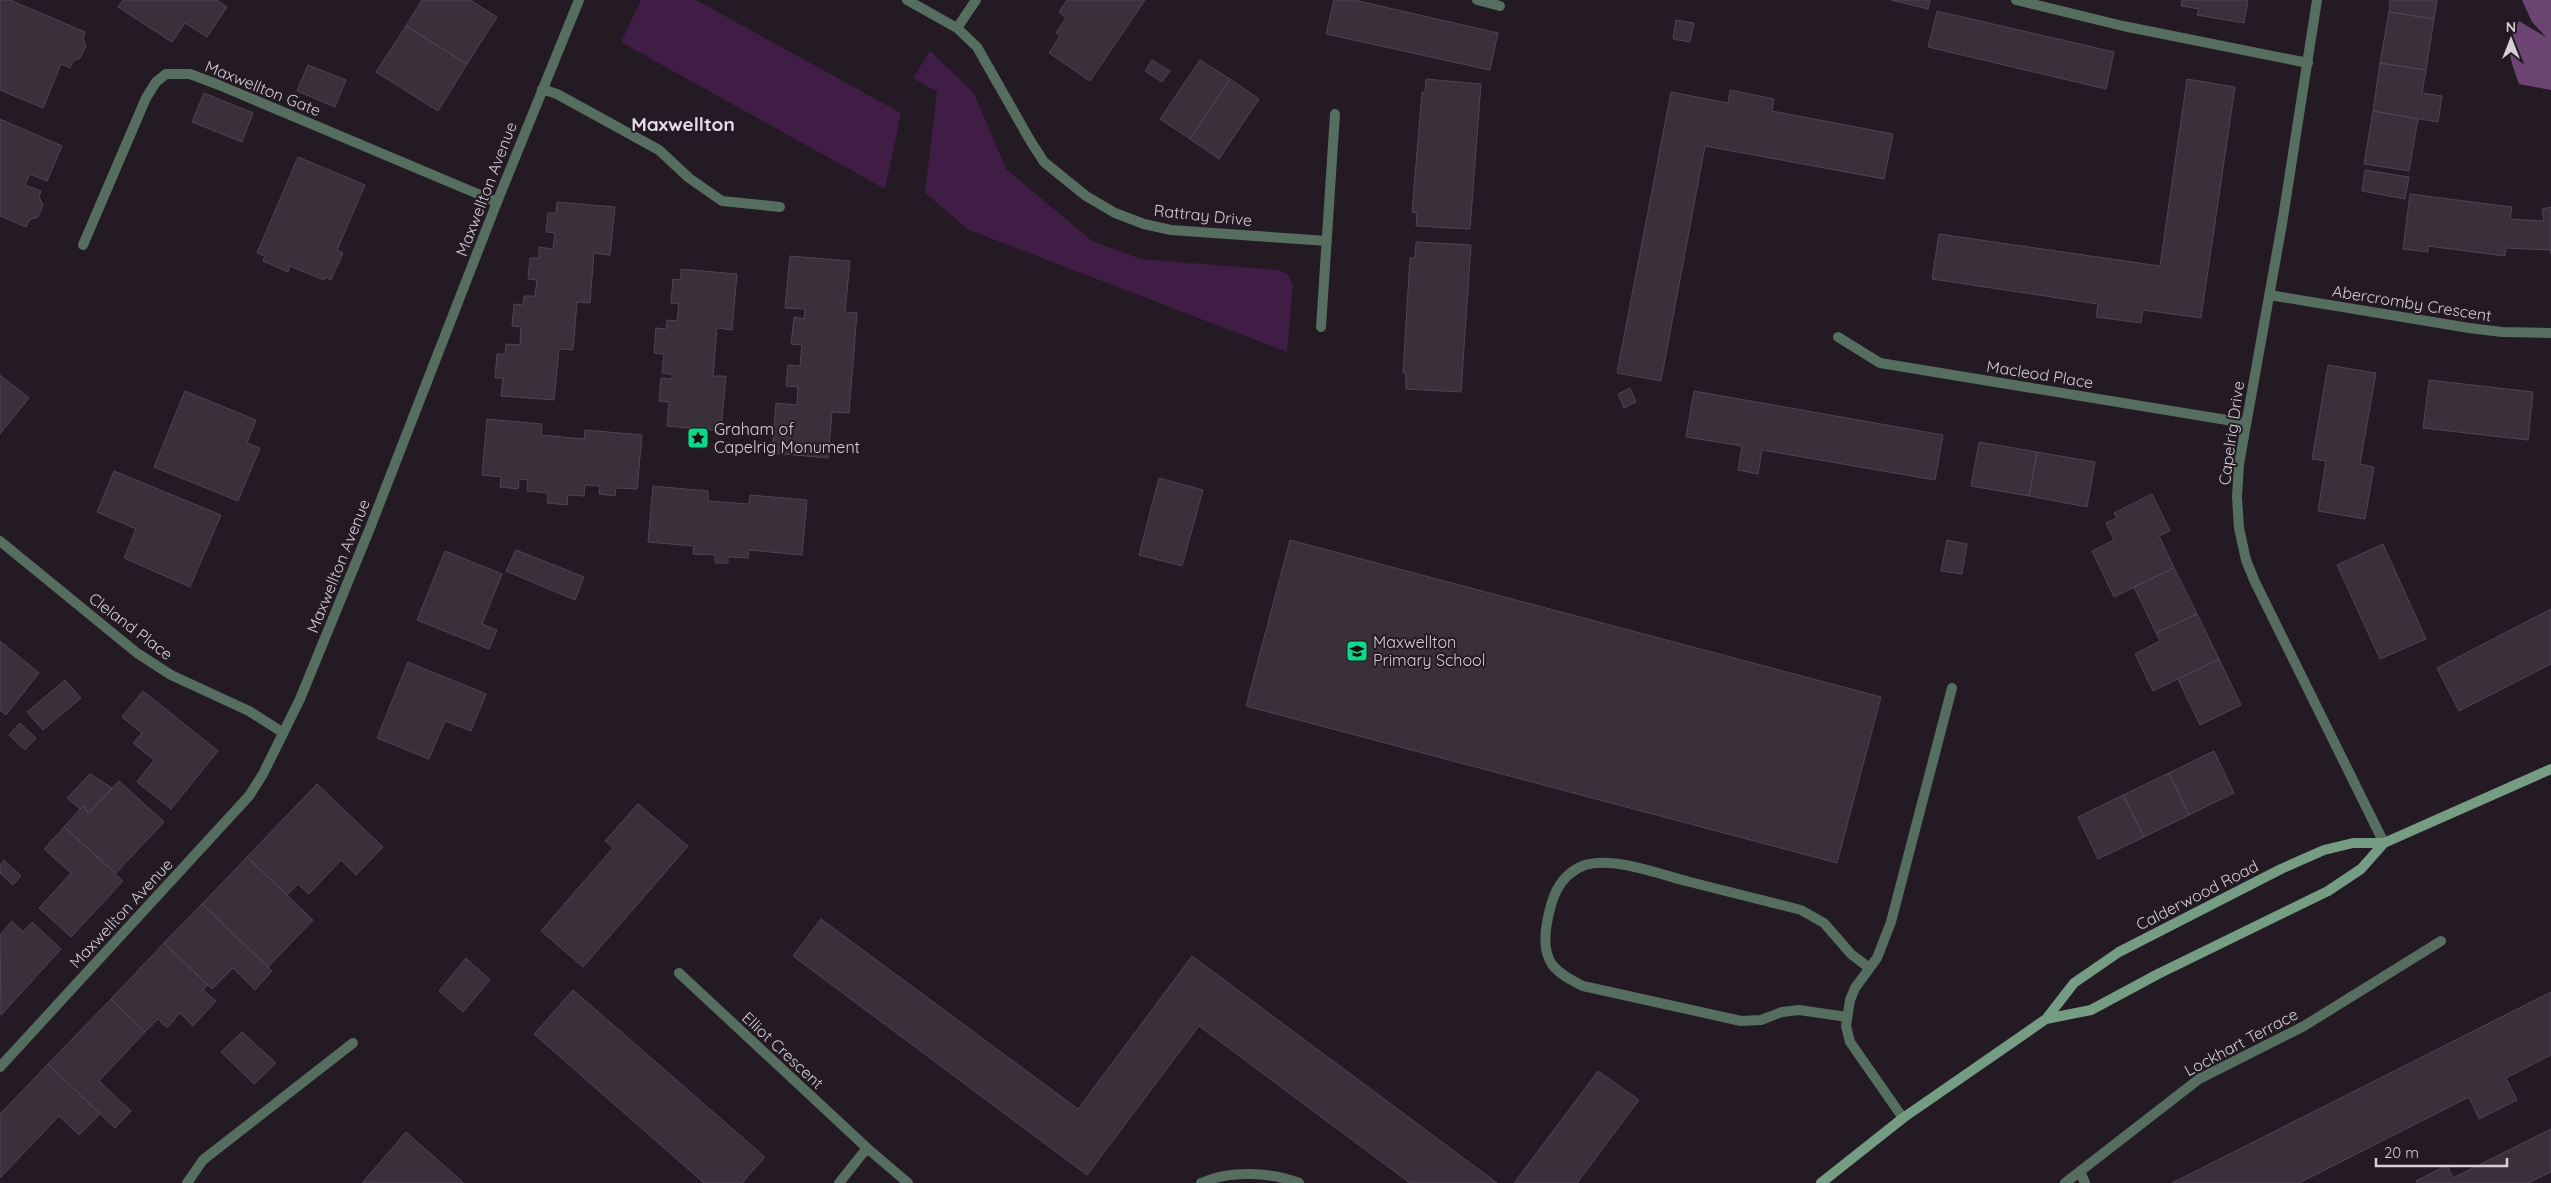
<svg xmlns="http://www.w3.org/2000/svg" width="2551" height="1183" font-family="Quicksand,sans-serif">
<style>
.green{fill:#401d44}
.forest{fill:#6c4471}
.building{fill:#3a303a;stroke:#4f4550}
.lines{fill:none;stroke-linecap:round;stroke-linejoin:round}
.lane{stroke:#556e5f;stroke-width:10}
.street{stroke:#556e5f;stroke-width:10}
.secondary{stroke:#749d84;stroke-width:10}
.labels{text-anchor:middle;dominant-baseline:central;stroke-width:4;stroke-linejoin:round;paint-order:stroke}
.street-label{font-size:16px;fill:#d5cfd6;stroke:#231a23}
.poi-label{font-size:16px;fill:#d5cfd6;stroke:#231a23;text-anchor:start}
.quarter-label{font-size:19px;font-weight:bold;fill:#e6dae7;stroke:#231a23}
</style>
<rect width="100%" height="100%" fill="#231a23"/>
<path class="green" d="M 641,0 L 696,0 L 901,113 L 885,189 L 621,42 Z
M 930,51 L 974,93 L 1006,169 L 1092,241 L 1141,259 L 1278,270 L 1288,274 L 1293,285 L 1287,352 L 969,230 L 925,193 L 937,92 L 913,78 Z"/>
<path class="forest" d="M 2522,0 L 2551,0 L 2551,90 L 2519,84 C 2509,56 2505,49 2519,21 L 2546,37 L 2532,22 Z"/>
<path class="building" d="M 0,0 L 10,0 L 85,32 L 83,38 L 86,46 L 80,58 L 73,61 L 70,68 L 61,64 L 43,108 L 0,90 Z
M 123,0 L 217,0 L 227,7 L 207,37 L 185,23 L 172,42 L 118,7 Z
M 422,0 L 470,0 L 497,17 L 467,64 L 406,26 Z
M 1067,0 L 1145,0 L 1090,81 L 1049,53 L 1060,36 L 1056,33 L 1066,18 L 1059,12 Z
M 1334,0 L 1354,0 L 1498,33 L 1490,70 L 1326,34 Z
M 1891,0 L 1930,0 L 1928,9 Z
M 2182,0 L 2248,0 L 2244,23 L 2197,15 L 2199,9 L 2181,6 Z
M 2390,0 L 2437,0 L 2434,19 L 2389,12 Z
M 1937,11 L 2114,52 L 2106,89 L 1928,47 Z
M 2389,12 L 2434,19 L 2426,70 L 2380,63 Z
M 1676,20 L 1694,23 L 1690,42 L 1673,39 Z
M 406,26 L 467,64 L 438,111 L 376,72 Z
M 1152,60 L 1170,71 L 1162,82 L 1145,71 Z
M 1200,60 L 1230,79 L 1190,139 L 1160,119 Z
M 2380,63 L 2426,70 L 2422,93 L 2442,96 L 2438,122 L 2373,111 Z
M 308,65 L 346,80 L 335,107 L 297,91 Z
M 1230,79 L 1259,99 L 1219,159 L 1190,139 Z
M 1426,79 L 1481,84 L 1470,229 L 1416,226 L 1417,213 L 1412,212 L 1422,92 L 1425,93 Z
M 2187,79 L 2235,87 L 2201,318 L 2143,310 L 2141,323 L 2096,317 L 2098,304 L 1932,279 L 1939,234 L 2160,266 Z
M 1730,90 L 1774,99 L 1772,111 L 1893,134 L 1884,179 L 1705,146 L 1661,381 L 1617,373 L 1671,92 L 1728,103 Z
M 204,93 L 253,113 L 242,142 L 192,122 Z
M 2373,111 L 2418,119 L 2409,171 L 2364,164 Z
M 0,119 L 62,146 L 47,181 L 30,174 L 25,185 L 41,191 L 39,197 L 43,205 L 38,217 L 29,220 L 26,227 L 0,216 Z
M 298,157 L 365,185 L 337,250 L 343,253 L 331,280 L 325,277 L 324,280 L 290,266 L 288,272 L 263,261 L 265,256 L 257,253 Z
M 2365,170 L 2409,177 L 2405,199 L 2362,191 Z
M 2410,194 L 2512,207 L 2510,219 L 2544,221 L 2542,209 L 2551,207 L 2551,254 L 2550,250 L 2506,248 L 2505,256 L 2428,246 L 2428,252 L 2403,249 Z
M 557,202 L 615,207 L 610,255 L 594,253 L 590,303 L 577,302 L 573,350 L 559,349 L 554,400 L 501,396 L 503,378 L 495,378 L 497,354 L 505,354 L 506,344 L 520,345 L 521,327 L 512,326 L 514,304 L 523,305 L 524,296 L 535,296 L 537,280 L 528,279 L 530,258 L 539,258 L 539,247 L 553,249 L 555,233 L 546,232 L 548,213 L 556,213 Z
M 1416,242 L 1471,245 L 1461,392 L 1406,389 L 1406,373 L 1403,373 L 1410,258 L 1415,258 Z
M 790,256 L 850,261 L 845,312 L 857,313 L 849,413 L 832,412 L 828,458 L 772,453 L 776,403 L 797,405 L 798,387 L 786,386 L 788,365 L 800,366 L 802,345 L 791,344 L 794,317 L 804,319 L 805,309 L 785,308 Z
M 681,269 L 737,274 L 732,330 L 717,328 L 713,376 L 726,376 L 721,431 L 667,426 L 669,402 L 659,401 L 661,378 L 672,379 L 672,374 L 662,373 L 664,354 L 654,353 L 656,328 L 666,329 L 667,320 L 677,321 L 679,304 L 671,303 L 673,279 L 681,280 Z
M 2328,365 L 2376,373 L 2360,464 L 2374,467 L 2365,519 L 2318,511 L 2326,461 L 2312,459 Z
M 0,375 L 29,398 L 0,434 Z
M 2429,380 L 2533,392 L 2528,440 L 2423,428 Z
M 1630,388 L 1636,402 L 1624,408 L 1618,394 Z
M 185,391 L 256,420 L 247,443 L 260,448 L 238,501 L 154,467 Z
M 1694,391 L 1943,435 L 1935,480 L 1762,450 L 1758,474 L 1738,470 L 1742,446 L 1686,437 Z
M 487,419 L 542,424 L 541,435 L 584,439 L 585,430 L 642,435 L 637,489 L 616,488 L 615,496 L 599,494 L 600,486 L 585,485 L 584,496 L 568,495 L 567,505 L 547,503 L 548,493 L 527,491 L 528,480 L 519,479 L 518,489 L 500,487 L 501,477 L 482,475 Z
M 1979,442 L 2037,452 L 2029,496 L 1971,486 Z
M 2037,452 L 2095,462 L 2087,507 L 2029,496 Z
M 114,471 L 221,515 L 190,587 L 124,558 L 136,529 L 97,512 Z
M 1159,478 L 1203,490 L 1182,566 L 1139,555 Z
M 653,486 L 708,491 L 708,501 L 749,504 L 750,495 L 807,500 L 802,555 L 749,550 L 748,558 L 728,557 L 728,563 L 715,563 L 715,555 L 693,554 L 694,546 L 648,542 Z
M 2152,494 L 2170,531 L 2159,536 L 2174,568 L 2114,597 L 2092,551 L 2114,540 L 2106,523 L 2117,518 L 2114,513 Z
M 1290,540 L 1881,697 L 1837,863 L 1246,706 Z
M 1947,540 L 1967,544 L 1962,574 L 1941,571 Z
M 2383,544 L 2426,639 L 2380,659 L 2337,565 Z
M 516,550 L 584,577 L 575,600 L 506,571 Z
M 445,551 L 502,574 L 482,624 L 497,630 L 489,649 L 417,620 Z
M 2174,568 L 2197,614 L 2156,633 L 2134,587 Z
M 2551,609 L 2551,664 L 2459,711 L 2437,668 Z
M 2197,614 L 2219,659 L 2153,691 L 2135,654 L 2160,641 L 2156,633 Z
M 0,641 L 39,673 L 6,715 L 0,710 Z
M 2219,659 L 2241,705 L 2200,725 L 2178,679 Z
M 408,662 L 486,694 L 471,731 L 445,721 L 429,759 L 377,738 Z
M 65,680 L 81,698 L 43,730 L 27,712 Z
M 143,691 L 218,751 L 171,809 L 137,782 L 154,760 L 133,743 L 142,733 L 122,717 Z
M 20,723 L 36,738 L 25,750 L 9,735 Z
M 2214,751 L 2234,793 L 2189,815 L 2169,773 Z
M 2169,773 L 2189,815 L 2144,837 L 2123,795 Z
M 90,774 L 112,788 L 89,813 L 83,806 L 80,809 L 67,798 Z
M 119,781 L 164,822 L 116,873 L 64,827 L 83,806 L 89,813 Z
M 317,784 L 383,847 L 356,875 L 341,860 L 309,894 L 298,884 L 287,895 L 247,857 Z
M 2123,795 L 2144,837 L 2098,859 L 2078,817 Z
M 638,804 L 688,846 L 583,967 L 541,931 L 613,848 L 605,841 Z
M 64,827 L 123,881 L 71,937 L 39,908 L 71,873 L 44,849 Z
M 247,857 L 313,920 L 268,967 L 202,904 Z
M 4,860 L 21,876 L 13,885 L 0,873 L 0,865 Z
M 202,904 L 272,971 L 255,990 L 233,968 L 212,989 L 164,943 Z
M 821,919 L 1078,1109 L 1192,956 L 1497,1183 L 1410,1183 L 1199,1026 L 1087,1175 L 793,956 Z
M 12,921 L 23,932 L 32,922 L 61,949 L 1,1015 L 0,935 Z
M 164,943 L 208,985 L 203,990 L 216,1001 L 193,1026 L 180,1013 L 167,1028 L 158,1019 L 145,1032 L 111,999 Z
M 466,958 L 490,980 L 463,1012 L 439,991 Z
M 573,990 L 765,1157 L 742,1183 L 704,1183 L 534,1034 Z
M 2551,992 L 2551,1055 L 2506,1078 L 2517,1100 L 2479,1119 L 2469,1097 L 2299,1183 L 2172,1183 Z
M 111,999 L 145,1032 L 99,1081 L 131,1111 L 115,1128 L 48,1064 Z
M 242,1032 L 276,1063 L 254,1084 L 221,1052 Z
M 48,1064 L 100,1114 L 79,1135 L 59,1116 L 0,1178 L 0,1114 Z
M 1598,1071 L 1639,1100 L 1577,1183 L 1514,1183 Z
M 2551,1129 L 2551,1172 L 2528,1183 L 2418,1183 L 2416,1181 L 2447,1165 L 2453,1178 Z
M 406,1132 L 464,1183 L 362,1183 Z"/>
<g class="lines">
<path class="lane" d="M 1477,0 L 1500,6
M 2016,0 L 2123,26 L 2308,63
M 83,245 L 146,98 L 156,82 L 166,74 L 190,74 L 219,85 L 497,202
M 1847,1017 L 1799,1010 L 1782,1012 L 1761,1020 L 1741,1021 L 1583,986 C 1555,972 1542,963 1546,929 C 1550,902 1557,875 1585,865 C 1613,856 1662,875 1690,882 C 1727,891 1764,901 1801,910 L 1824,923 L 1851,954 L 1868,967
M 1903,1118 L 1850,1042 L 1846,1026 L 1850,1000 L 1855,988 L 1877,958 L 1891,922 L 1952,688
M 187,1183 L 203,1160 L 353,1043"/>
<path class="street" d="M 907,0 L 957,28 L 977,47 L 1031,142 L 1044,162 L 1086,196 L 1115,213 L 1144,224 L 1171,230 L 1327,241
M 2317,0 L 2282,224 L 2239,464 L 2237,497 L 2239,528 L 2246,560 L 2255,582 L 2384,843
M 957,28 L 976,0
M 542,89 L 557,94 L 659,150 L 689,178 L 722,201 L 780,207
M 2269,295 L 2469,328 L 2502,332 L 2551,333
M 1321,327 L 1335,114
M 1838,337 L 1880,363 L 2245,423
M 0,541 L 137,653 L 171,675 L 249,711 L 282,732
M 679,973 L 867,1148
M 0,1067 L 249,796 L 263,774 L 300,699 L 370,528 L 497,202 L 579,0
M 2080,1171 L 2085,1183
M 839,1183 L 867,1148 L 908,1183
M 1201,1183 C 1230,1170 1270,1172 1299,1183
M 2065,1183 L 2199,1079 L 2304,1026 L 2441,941"/>
<path class="secondary" d="M 2046,1019 L 2091,1010 L 2158,974 L 2328,891 L 2361,869 L 2384,843
M 1821,1183 L 1903,1118 L 2046,1019 L 2074,983 L 2119,952 L 2281,869 L 2324,850 L 2353,843 L 2384,843 L 2551,769"/>
</g>
<defs>
<g id="sight-square" transform="scale(1.125)"><rect x="-9" y="-9" width="18" height="18" rx="4" fill="#0ed98a" stroke="#231a23"/><path d="M0-6L1.8-2.2L6-1.7L2.9 1.2L3.7 5.4L0 3.3L-3.7 5.4L-2.9 1.2L-6-1.7L-1.8-2.2Z" fill="#111"/></g>
<g id="school-square" transform="scale(1.125)"><rect x="-9" y="-9" width="18" height="18" rx="4" fill="#0ed98a" stroke="#231a23"/><path d="M0-5L7-2L0 1L-7-2ZM-4 1L0 2.5L4 1V4Q0 6-4 4Z" fill="#111"/></g>
</defs>
<g fill-rule="evenodd">
<use href="#sight-square" x="698" y="438"/>
<use href="#school-square" x="1357" y="651"/>
</g>
<g class="labels">
<g class="street-label">
<text transform="translate(263 88) rotate(22)">Maxwellton Gate</text>
<text transform="translate(486 189) rotate(-69)">Maxwellton Avenue</text>
<text transform="translate(1203 215) rotate(6)">Rattray Drive</text>
<text transform="translate(2412 303) rotate(9)">Abercromby Crescent</text>
<text transform="translate(2040 374) rotate(9)">Macleod Place</text>
<text transform="translate(2231 433) rotate(-82)">Capelrig Drive</text>
<text transform="translate(338 566) rotate(-68)">Maxwellton Avenue</text>
<text transform="translate(131 626) rotate(37)">Cleland Place</text>
<text transform="translate(2197 895) rotate(-27)">Calderwood Road</text>
<text transform="translate(121 913) rotate(-47)">Maxwellton Avenue</text>
<text transform="translate(2241 1042) rotate(-28)">Lockhart Terrace</text>
<text transform="translate(783 1050) rotate(43)">Elliot Crescent</text>
</g>
<g class="poi-label">
<text x="714" y="429">Graham of<tspan x="714" dy="18">Capelrig Monument</tspan></text>
<text x="1373" y="642">Maxwellton<tspan x="1373" dy="18">Primary School</tspan></text>
</g>
<g class="quarter-label">
<text x="683" y="124">Maxwellton</text>
</g>
</g>
<g transform="translate(2511 40)" stroke="#231a23" stroke-width="4" paint-order="stroke">
<path d="M0-4L9 19L0 12L-9 19Z" fill="#d5cfd6"/>
<text y="-8" font-size="14" font-weight="bold" text-anchor="middle" fill="#d5cfd6">N</text>
</g>
<path d="M2376 1158v8h131v-8" fill="none" stroke="#d5cfd6" stroke-width="2.5"/>
<text x="2384" y="1158" font-size="15" fill="#d5cfd6" stroke="#231a23" stroke-width="4" paint-order="stroke">20 m</text>
</svg>
